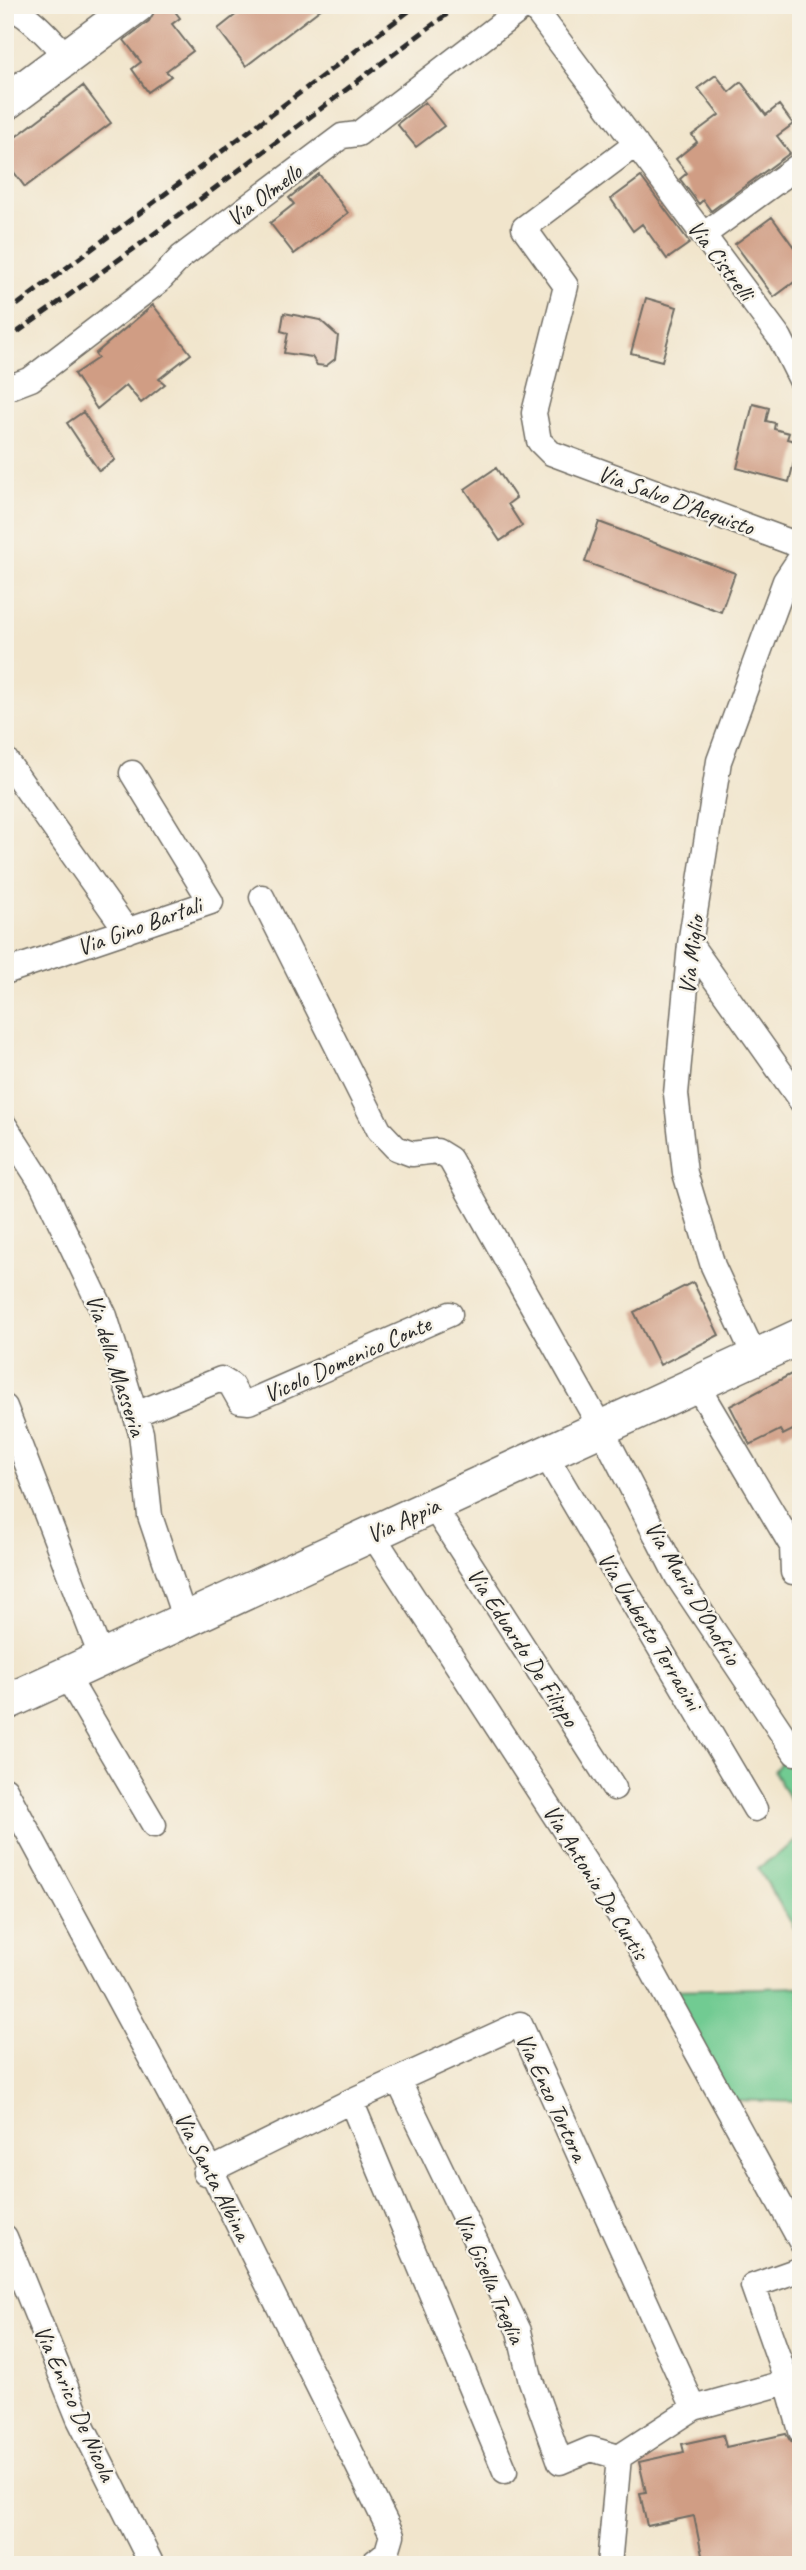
<svg xmlns="http://www.w3.org/2000/svg" width="806" height="2570" font-family="Caveat,sans-serif">
<style>
.green{fill:#71cb92;stroke:#4e7b5e;stroke-width:2}
.building{fill:#d09d84}
.lines{fill:none;stroke-linecap:round;stroke-linejoin:round}
.street-casing{stroke:#706c63;stroke-width:27}
.secondary-casing{stroke:#706c63;stroke-width:38}
.street{stroke:#fff;stroke-width:24}
.secondary{stroke:#fff;stroke-width:35}
.rail{stroke:#2b2b2b;stroke-width:5;stroke-dasharray:10 5;stroke-linecap:butt}
.labels{text-anchor:middle;dominant-baseline:central;stroke-width:5;stroke-linejoin:round;paint-order:stroke}
.street-label{font-size:24px;fill:#2b2b2b;stroke:#f7f3e8}
</style>
<rect width="100%" height="100%" fill="#f7f3e8"/>
<filter id="ink" filterUnits="userSpaceOnUse"><feTurbulence type="fractalNoise" baseFrequency=".0143" numOctaves="2"/><feDisplacementMap in="SourceGraphic" scale="14" xChannelSelector="R" yChannelSelector="G"/><feConvolveMatrix kernelMatrix="1 2 1 2 8 2 1 2 1" color-interpolation-filters="sRGB"/></filter>
<filter id="wash" filterUnits="userSpaceOnUse"><feTurbulence type="fractalNoise" baseFrequency=".00686" numOctaves="4" result="noise"/><feDisplacementMap in="SourceGraphic" scale="28" xChannelSelector="R" yChannelSelector="G"/><feGaussianBlur stdDeviation="1.57" result="paint"/><feColorMatrix in="noise" values="0 0 0 0 0 0 0 0 0 0 0 0 0 0 0 0 0 1.4 0 .05"/><feComposite in="paint" operator="in"/></filter>
<g filter="url(#wash)">
<rect width="100%" height="100%" fill="#f1e5cc"/>
<path class="green" d="M 801,1738 L 801,1820 L 774,1771 Z
M 801,1838 L 801,1939 L 758,1868 Z
M 801,1987 L 801,2102 L 731,2100 L 669,1990 Z"/>
<g id="blocks">
<path class="building" d="M 158,5 L 170,5 L 180,18 L 172,24 L 193,51 L 166,71 L 171,76 L 148,92 L 132,69 L 141,62 L 124,40 L 149,21 Z
M 248,5 L 326,5 L 246,66 L 218,29 Z
M 716,75 L 729,92 L 741,82 L 766,115 L 779,105 L 793,124 L 777,136 L 790,153 L 711,211 L 703,200 L 699,204 L 680,179 L 687,173 L 676,159 L 697,142 L 692,135 L 719,115 L 698,88 Z
M 83,86 L 111,123 L 25,187 L 5,160 L 5,145 Z
M 425,102 L 444,126 L 416,147 L 397,124 Z
M 319,174 L 348,213 L 294,254 L 270,223 L 294,204 L 289,198 Z
M 641,177 L 690,243 L 667,259 L 642,224 L 633,231 L 611,199 Z
M 772,217 L 801,257 L 801,277 L 774,297 L 735,244 Z
M 646,298 L 677,307 L 662,361 L 631,353 Z
M 153,305 L 191,354 L 159,379 L 165,384 L 141,403 L 126,385 L 97,409 L 74,374 L 98,358 L 95,354 Z
M 284,313 L 320,320 L 338,336 L 335,359 L 326,366 L 317,365 L 312,357 L 284,353 L 288,333 L 281,331 Z
M 753,404 L 769,408 L 766,421 L 775,423 L 774,429 L 789,433 L 787,439 L 799,442 L 789,482 L 737,468 Z
M 83,412 L 115,460 L 99,471 L 67,423 Z
M 496,468 L 516,498 L 508,504 L 522,526 L 500,541 L 465,489 Z
M 599,522 L 735,573 L 721,612 L 585,562 Z
M 693,1282 L 719,1335 L 660,1365 L 634,1312 Z
M 801,1369 L 801,1426 L 783,1435 L 780,1430 L 750,1445 L 730,1406 Z
M 786,2434 L 791,2442 L 801,2445 L 801,2501 L 795,2502 L 801,2525 L 801,2565 L 704,2565 L 694,2516 L 647,2526 L 640,2493 L 646,2492 L 639,2462 L 684,2452 L 682,2444 L 723,2435 L 726,2447 Z"/>
</g>
</g>
<g filter="url(#ink)">
<use href="#blocks" fill-opacity="0" stroke="#706c63" stroke-width="2"/>
<g class="lines">
<g class="street-casing">
<path id="street" d="M 532,5 L 780,338 L 801,380
M 5,8 C 24,7 54,43 67,57
M 636,144 L 524,228 L 566,286 L 534,413 L 539,441 L 551,453 L 801,546
M 703,235 L 801,164
M 5,389 L 31,379 L 159,281 L 181,257 L 342,136 L 358,134 L 526,5
M 5,759 L 127,931
M 262,897 L 379,1130 L 396,1148 L 412,1154 L 437,1151 L 450,1159 L 601,1428 L 677,1576 L 795,1753
M 690,944 L 801,1101
M 5,972 L 211,902 L 132,773
M 5,1126 L 42,1184 L 105,1316 L 141,1433 L 150,1516 L 185,1620
M 755,1357 L 713,1266 L 685,1173 L 676,1094 L 690,944 L 719,761 L 785,581 L 801,557
M 696,1384 L 792,1546 L 793,1572
M 5,1407 L 102,1659
M 136,1414 L 221,1379 L 231,1385 L 240,1401 L 249,1402 L 450,1314
M 545,1454 L 755,1809
M 433,1506 L 614,1788
M 372,1534 L 635,1939 L 801,2242
M 66,1675 L 154,1825
M 5,1789 L 211,2170 L 392,2535 L 387,2552 L 371,2565
M 398,2080 L 519,2331 L 530,2378 L 560,2462 L 591,2449 L 619,2457
M 351,2101 L 505,2471
M 205,2173 L 351,2101 L 520,2024 L 694,2408
M 5,2237 L 79,2419 L 152,2565
M 801,2269 L 753,2286 L 787,2382 L 801,2431
M 609,2565 L 619,2457 L 694,2408 L 787,2382"/>
</g>
<g class="secondary-casing">
<path id="secondary" d="M 5,103 L 137,5
M 5,1703 L 801,1336"/>
</g>
<use href="#street" class="street"/>
<use href="#secondary" class="secondary"/>
<path class="rail" d="M 5,314 L 417,5
M 5,341 L 135,248 L 459,5"/>
</g>
</g>
<g class="labels">
<g class="street-label">
<text transform="translate(264 195) rotate(-37)">Via Olmello</text>
<text transform="translate(721 260) rotate(53)">Via Cistrelli</text>
<text transform="translate(676 500) rotate(20)">Via Salvo D'Acquisto</text>
<text transform="translate(139 926) rotate(-20)">Via Gino Bartali</text>
<text transform="translate(691 955) rotate(-83)">Via Miglio</text>
<text transform="translate(347 1359) rotate(-24)">Vicolo Domenico Conte</text>
<text transform="translate(116 1365) rotate(72)">Via della Masseria</text>
<text transform="translate(403 1520) rotate(-25)">Via Appia</text>
<text transform="translate(693 1593) rotate(59)">Via Mario D'Onofrio</text>
<text transform="translate(650 1631) rotate(59)">Via Umberto Terracini</text>
<text transform="translate(523 1647) rotate(57)">Via Eduardo De Filippo</text>
<text transform="translate(596 1882) rotate(58)">Via Antonio De Curtis</text>
<text transform="translate(552 2097) rotate(65)">Via Enzo Tortora</text>
<text transform="translate(213 2176) rotate(63)">Via Santa Albina</text>
<text transform="translate(490 2278) rotate(66)">Via Gisella Treglia</text>
<text transform="translate(75 2403) rotate(66)">Via Enrico De Nicola</text>
</g>
</g>
<rect width="806" height="2570" fill="none" stroke="#f7f3e8" stroke-width="28"/>
</svg>
